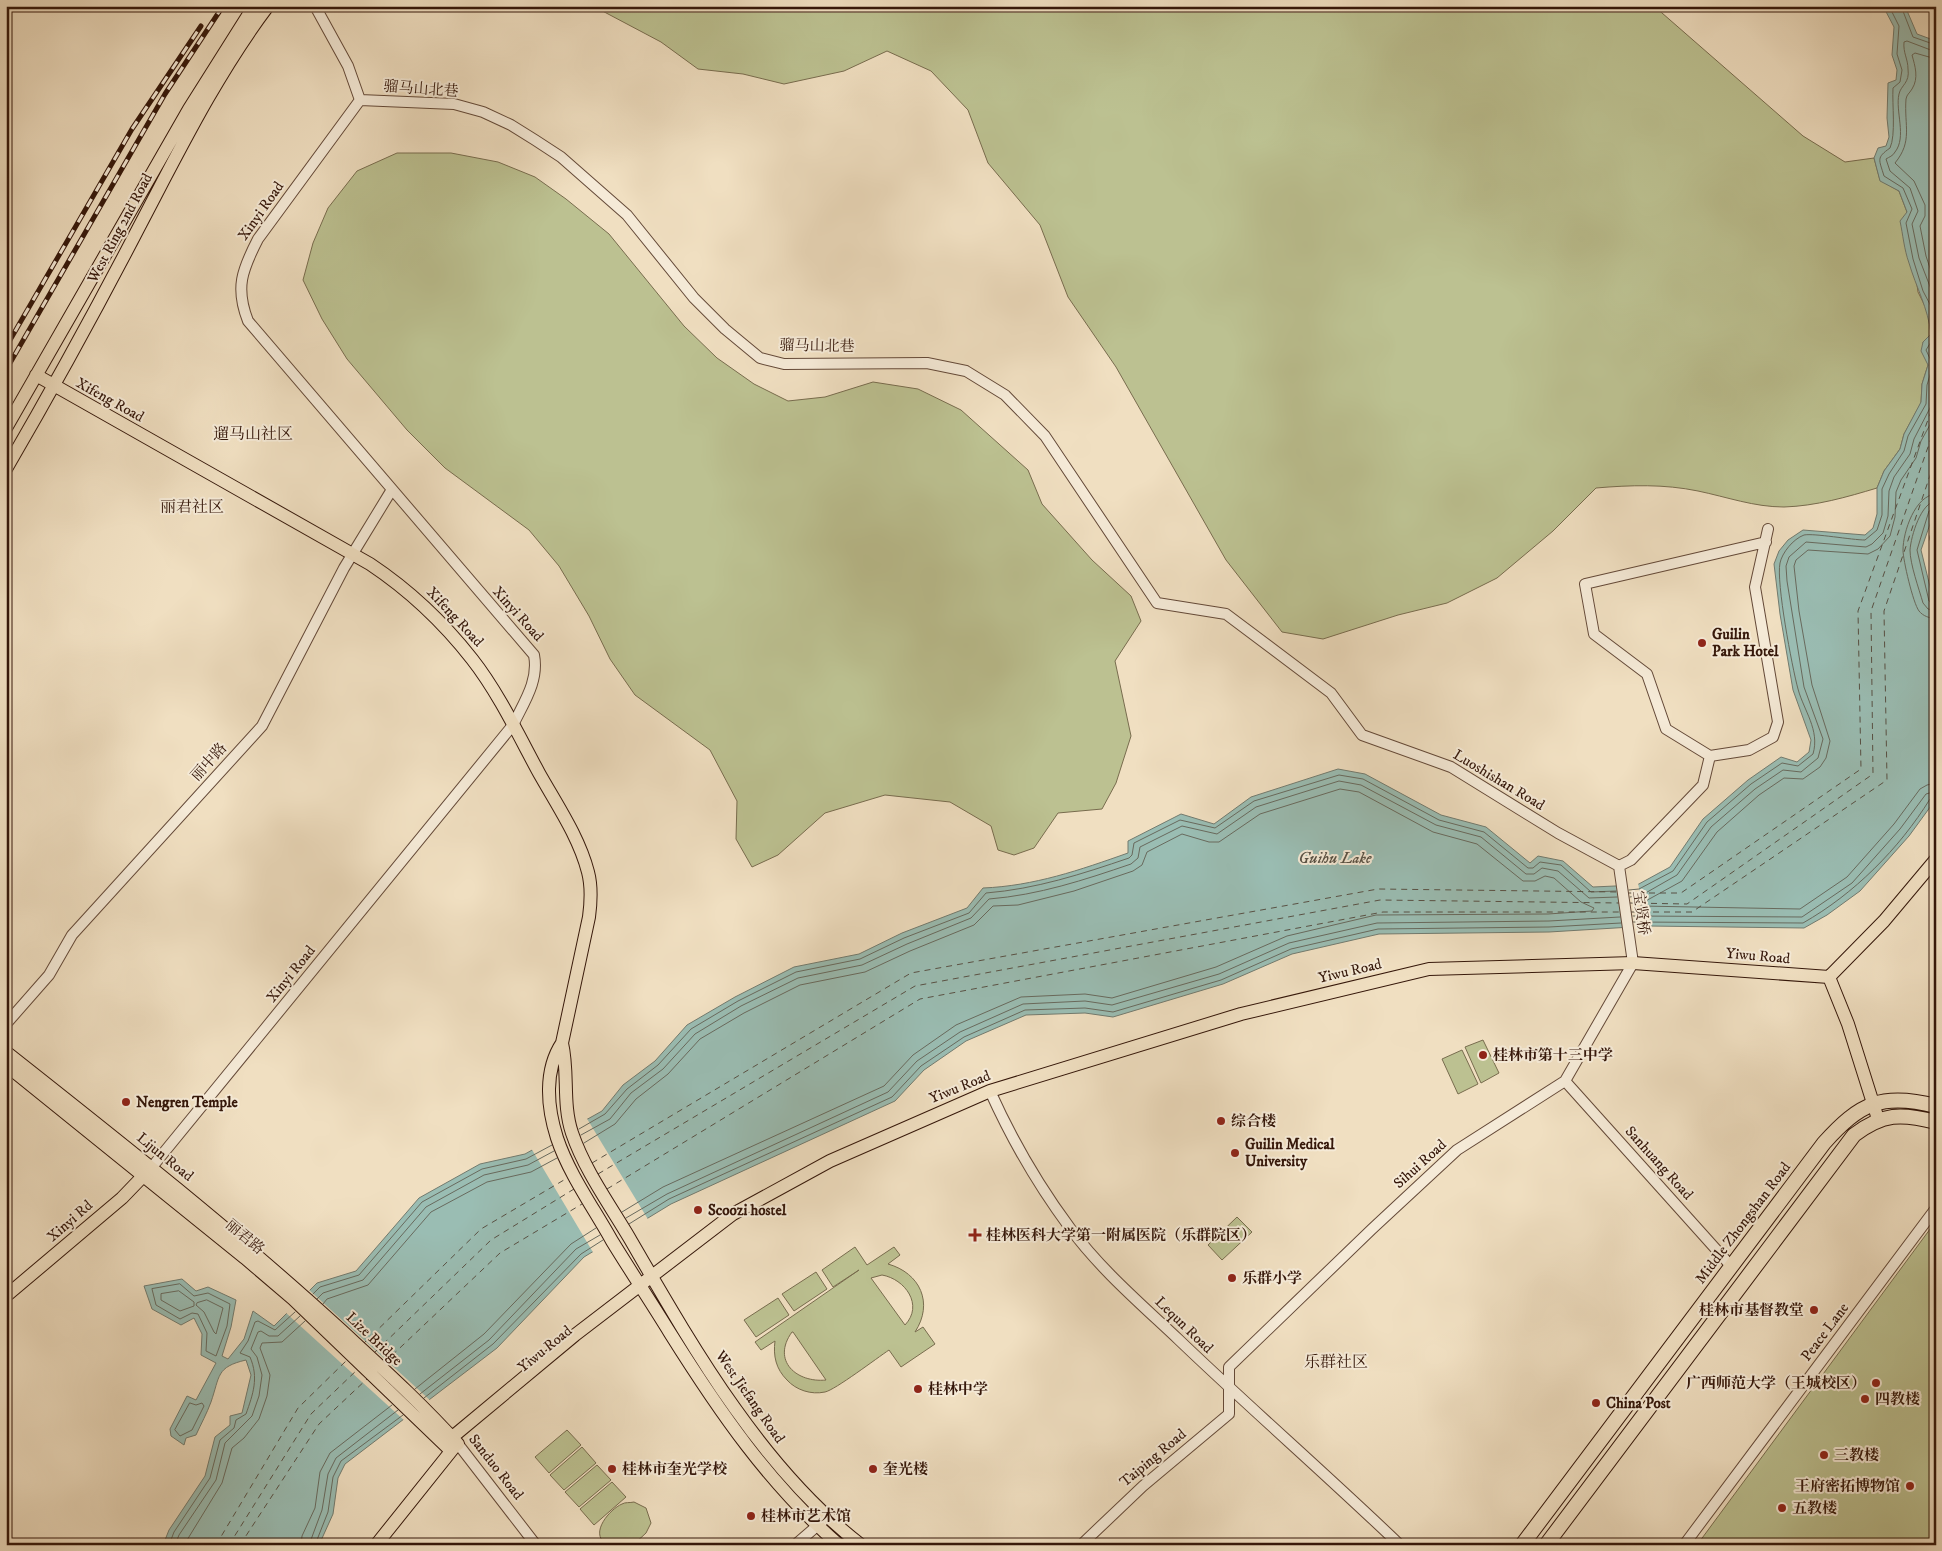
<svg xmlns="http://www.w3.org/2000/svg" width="1942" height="1551" font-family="'IM FELL DW Pica','Noto Serif SC',serif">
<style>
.green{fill:#bcc191;stroke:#786c4e;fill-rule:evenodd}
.water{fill:#9abdb3;stroke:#727b6f}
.pier{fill:#f0dfc1}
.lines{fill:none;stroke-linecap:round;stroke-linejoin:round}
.shore{stroke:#686a5e;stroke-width:1}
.ferry{stroke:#585145;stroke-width:1;stroke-dasharray:6 5;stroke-linecap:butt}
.minor-casing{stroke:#644938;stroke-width:12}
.major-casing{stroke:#35170a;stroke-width:14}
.highway-casing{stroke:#35170a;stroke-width:16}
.minor{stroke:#f5ead7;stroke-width:10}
.major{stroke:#f0dfc1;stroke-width:12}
.highway{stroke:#f0dfc1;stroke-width:14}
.rail-casing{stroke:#35170a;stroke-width:5}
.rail{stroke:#f5ead7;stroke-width:3;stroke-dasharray:9;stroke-linecap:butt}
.poi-dot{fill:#8f2418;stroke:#f5ead7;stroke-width:2}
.labels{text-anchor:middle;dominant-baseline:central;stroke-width:4;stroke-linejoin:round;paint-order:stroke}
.street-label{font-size:15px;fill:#35170a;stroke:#f5ead7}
.poi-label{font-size:15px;font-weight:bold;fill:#35170a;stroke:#f5ead7;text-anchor:start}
.neighbourhood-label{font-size:16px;fill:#35170a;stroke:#f5ead7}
.water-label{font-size:16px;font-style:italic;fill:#585145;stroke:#f5ead7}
</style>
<rect width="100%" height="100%" fill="#f0dfc1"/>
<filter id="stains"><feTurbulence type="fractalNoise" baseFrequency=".004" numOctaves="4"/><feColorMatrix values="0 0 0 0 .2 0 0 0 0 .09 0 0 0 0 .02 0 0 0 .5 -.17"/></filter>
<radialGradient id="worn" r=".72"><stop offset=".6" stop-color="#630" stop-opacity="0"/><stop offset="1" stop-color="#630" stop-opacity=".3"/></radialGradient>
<path class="green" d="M 593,6 L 1654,6 L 1803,136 L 1845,162 L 1874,158 L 1880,180 L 1899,191 L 1907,212 L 1918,292 L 1928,312 L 1931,334 L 1923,342 L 1928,365 L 1922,384 L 1921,403 L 1904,434 L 1900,449 L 1884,471 L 1877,488 C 1847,497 1816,506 1784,507 C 1754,507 1727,497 1698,491 C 1664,484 1631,485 1596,488 L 1553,531 L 1497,578 L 1447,603 L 1398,615 L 1323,639 L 1282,632 L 1226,560 L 1116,367 L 1068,297 L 1040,225 L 988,163 L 968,110 L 931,71 L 887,51 L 844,71 L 784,84 L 743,74 L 698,69 L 661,42 Z
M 397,153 L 451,153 L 498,162 L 535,177 L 566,199 L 609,234 L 684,326 L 717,358 L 754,384 L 788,401 L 825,397 L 873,382 L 918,389 L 961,410 L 1028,470 L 1042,504 L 1092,560 L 1131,596 L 1141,621 L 1115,661 L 1131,736 L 1116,783 L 1102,809 L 1058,813 L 1034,848 L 1014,855 L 998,850 L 991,826 L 950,802 L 885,795 L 825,813 L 778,855 L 752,867 L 736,839 L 737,801 L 710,750 L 635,695 L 610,659 L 589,616 L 559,566 L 529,530 L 445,468 L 407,430 L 347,359 L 322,319 L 303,280 L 313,243 L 328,208 L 357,171 Z
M 1483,1040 L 1499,1073 L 1481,1083 L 1465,1047 Z
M 1462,1050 L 1478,1084 L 1458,1094 L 1442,1059 Z
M 1237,1217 L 1252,1232 L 1222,1260 L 1208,1245 Z
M 1936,1221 L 1936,1545 L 1697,1545 Z
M 855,1247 L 867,1265 L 894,1247 L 900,1255 L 888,1264 C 920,1273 934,1303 915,1332 L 923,1327 L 935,1344 L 901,1367 L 889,1350 C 877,1358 835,1390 825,1392 C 811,1395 796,1390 787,1380 C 776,1369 773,1356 775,1341 L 761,1350 L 755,1342 L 859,1270 L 833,1287 L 822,1270 ZM 882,1275 C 905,1279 924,1305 905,1325 L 871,1278 ZM 792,1332 L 793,1332 L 826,1380 C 797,1383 771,1361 792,1332 Z
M 816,1272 L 827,1289 L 794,1311 L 782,1294 Z
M 778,1298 L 789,1315 L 756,1337 L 744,1320 Z
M 567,1430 L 581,1445 L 549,1473 L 535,1457 Z
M 582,1447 L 596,1463 L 564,1490 L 550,1475 Z
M 597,1465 L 611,1480 L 579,1507 L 565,1492 Z
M 612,1482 L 626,1497 L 594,1525 L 580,1509 Z
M 634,1502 L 646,1508 L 651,1523 L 646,1533 L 633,1545 C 626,1545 612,1547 606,1544 C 589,1533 610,1509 622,1504 C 625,1502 630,1503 634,1502 Z"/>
<path class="water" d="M 1883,6 L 1905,6 L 1917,34 L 1936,41 L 1936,507 L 1921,550 L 1936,611 L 1936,799 L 1909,836 L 1860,891 L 1827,915 L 1804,928 L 1648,926 L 1549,932 L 1379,934 L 1292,954 L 1223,984 L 1113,1017 L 1085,1013 L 1026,1015 L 966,1041 L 924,1070 L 895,1101 L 671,1204 L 584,1257 L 497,1348 L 345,1464 L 338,1478 L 333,1514 L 319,1545 L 163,1545 L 169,1530 L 205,1476 L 215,1437 L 230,1425 L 230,1416 L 242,1413 L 251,1375 L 246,1360 C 216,1367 220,1376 211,1402 C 207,1413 201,1424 196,1435 L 186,1438 L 184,1445 L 171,1436 L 170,1429 L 187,1396 L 196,1400 L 216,1363 L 201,1355 L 202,1334 L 194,1318 L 181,1325 L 152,1309 L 144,1286 L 182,1279 L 196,1291 L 208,1287 L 236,1300 L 231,1327 L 222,1356 L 228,1359 L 244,1339 L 253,1311 L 274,1326 L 317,1283 L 356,1271 L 419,1198 L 480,1164 L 525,1154 L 602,1111 L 623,1085 L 655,1061 L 687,1025 L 735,997 L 794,967 L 859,954 L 902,933 L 967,908 L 983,888 C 1034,886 1080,870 1128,853 L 1128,841 L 1181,814 L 1214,824 L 1251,797 L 1338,769 L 1365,774 L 1441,815 L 1486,827 L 1530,863 L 1538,856 L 1563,861 L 1593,887 L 1637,885 L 1670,867 L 1703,819 L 1748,780 L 1781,757 L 1797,762 L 1809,752 L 1811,740 L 1793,690 L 1780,614 L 1774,564 L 1779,551 L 1788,540 L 1803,530 L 1865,535 L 1873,528 L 1877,514 L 1877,488 L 1884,471 L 1900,449 L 1904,434 L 1921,402 L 1922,384 L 1928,365 L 1921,351 L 1923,342 L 1931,334 C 1928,308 1916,287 1909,263 C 1904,249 1903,235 1900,221 L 1907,212 L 1899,191 L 1880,181 L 1874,158 L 1878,148 L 1886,146 L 1889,137 L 1887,118 L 1888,83 L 1896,80 L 1897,70 L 1892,55 L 1894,27 Z"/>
<path class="pier" d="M 1620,883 L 1638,883 L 1647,929 L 1626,930 Z
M 586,1117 L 649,1221 L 594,1254 L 531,1148 Z
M 308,1289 L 432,1402 L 406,1422 L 285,1312 Z"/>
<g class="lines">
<path class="shore" d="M 1889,6 L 1899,26 L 1897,54 L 1902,70 L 1900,82 L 1893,88 C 1892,104 1896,135 1890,148 C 1876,158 1879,159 1884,176 L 1903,188 L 1912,209 L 1906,223 L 1913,259 L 1923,291 L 1933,310 L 1936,333
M 1901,6 L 1913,37 L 1936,45
M 1936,52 L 1907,41 L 1904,42 C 1903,53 1908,59 1908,69 C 1910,83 1901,85 1899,94 C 1895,111 1907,137 1895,152 C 1893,156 1889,157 1886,159 L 1890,171 L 1910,188 L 1918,211 L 1912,224 L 1919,258 L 1936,302
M 1936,59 L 1915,53 L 1912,55 C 1915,66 1919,78 1912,89 C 1909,94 1907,94 1906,99 C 1904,126 1913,141 1895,163 L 1914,181 L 1925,205 L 1925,216 L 1920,226 L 1926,256 L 1936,286
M 1936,414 L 1921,441 L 1916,458 L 1901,480 L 1896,492 L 1895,517 L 1890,536 L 1878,549 L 1868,554 L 1808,550 L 1796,560 L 1794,566 L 1799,611 L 1812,685 L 1830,741 L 1826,758 L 1820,767 L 1803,779 L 1784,778 L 1759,795 L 1717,832 L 1682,881 L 1642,903 L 1641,906 L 1800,909 L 1847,877 L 1894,824 L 1920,789 L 1927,785 L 1936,783
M 1936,494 C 1915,495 1903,532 1903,550 C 1903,560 1913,603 1919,611 C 1923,616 1929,618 1936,619
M 1936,501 C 1921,502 1911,536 1910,550 C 1910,564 1919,589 1923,603 L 1928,609 L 1936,611
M 1936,508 L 1929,511 L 1917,550 L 1929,601 L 1936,605
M 1629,890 L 1639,889 L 1673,871 L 1707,822 L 1751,784 L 1782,763 L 1798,766 L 1813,754 C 1820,730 1804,711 1798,689 C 1792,667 1776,582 1780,563 C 1782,553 1793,539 1804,535 C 1814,533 1852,540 1865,540 L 1877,530 L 1882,515 L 1882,489 L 1889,474 L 1904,451 L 1908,436 L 1926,404 L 1927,385 L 1933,365 L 1926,350 L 1936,334
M 1630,897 L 1642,895 L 1677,875 L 1711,827 L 1755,789 L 1783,770 L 1801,772 L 1818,758 L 1823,739 L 1804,687 L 1787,581 L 1786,566 L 1789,557 L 1806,542 L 1866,547 L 1872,544 L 1883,533 L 1888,516 L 1889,491 L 1894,477 L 1910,454 L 1914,439 L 1931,406 L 1936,378
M 1633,916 L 1802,917 L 1852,883 L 1900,829 L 1926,794 L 1936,791
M 1633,922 L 1803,923 C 1854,894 1899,849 1930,799 L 1936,797
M 579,1129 L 605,1114 L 627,1089 L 658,1065 L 691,1029 L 738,1001 L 796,972 L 860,959 L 904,938 L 969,913 L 986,893 C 1036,889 1082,874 1129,858 L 1132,855 L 1134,843 L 1180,820 L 1215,828 L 1254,801 L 1339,775 L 1363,779 L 1439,820 L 1484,832 L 1528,868 L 1533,868 L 1540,862 L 1561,865 L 1591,892 L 1616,891
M 581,1135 L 610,1119 L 631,1093 L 663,1069 L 695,1034 L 741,1006 L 798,978 L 862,965 L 907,944 L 971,918 L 989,899 C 1039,895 1084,880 1131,864 L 1138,858 L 1140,847 L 1182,826 L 1217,834 L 1256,807 L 1339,781 L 1361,785 L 1436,825 L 1481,837 L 1526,874 L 1534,874 L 1542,868 L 1558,871 L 1589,898 L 1617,897
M 584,1143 L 615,1124 L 636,1099 L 668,1074 L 700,1039 L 744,1013 L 800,985 L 865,972 L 910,951 L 974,925 L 993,906 L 1018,905 L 1074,891 L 1133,871 L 1142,865 L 1147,852 L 1182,834 L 1209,842 L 1219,842 L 1260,814 L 1340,789 L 1359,792 L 1433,832 L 1477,844 L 1523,881 L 1535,881 L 1545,876 L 1554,878 L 1581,902 L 1594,908 L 1592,911 L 1548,914 L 1376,915 L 1287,936 L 1216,967 L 1112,998 L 1085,994 L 1021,997 L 956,1025 L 913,1055 L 884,1086 L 663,1187 L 622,1212
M 626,1218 L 667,1194 L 888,1092 L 917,1061 L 960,1032 L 1023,1004 L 1085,1001 L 1112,1005 L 1219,974 L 1289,943 L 1377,923 L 1549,921 L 1620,917
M 629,1224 L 669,1199 L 892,1097 L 921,1066 L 964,1037 L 1025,1010 L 1085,1008 L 1113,1012 L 1221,980 L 1291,949 L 1378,929 L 1549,927 L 1621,923
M 180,1284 L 194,1296 L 208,1293 L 230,1304 L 227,1326 L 216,1356 L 206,1351 L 207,1333 L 198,1314 L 192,1313 L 180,1319 L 156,1305 L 152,1289 Z
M 179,1291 L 194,1302 L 194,1306 L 180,1311 L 161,1300 L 161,1294 Z
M 313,1294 L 320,1287 L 359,1275 L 422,1202 L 482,1169 L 526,1159 L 552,1145
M 317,1299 L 323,1293 L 363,1280 L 426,1207 L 484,1175 L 528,1165 L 554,1151
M 207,1300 L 223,1308 L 216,1334 L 214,1332 L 204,1312 L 196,1305 L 197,1303 Z
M 323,1304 L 327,1299 L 368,1285 L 431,1212 L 487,1182 L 531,1172 L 557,1158
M 415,1389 L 484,1334 L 571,1244 L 596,1228
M 420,1394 L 489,1340 L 576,1249 L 600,1235
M 424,1398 L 493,1344 L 581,1254 L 603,1240
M 190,1403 L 196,1405 L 202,1403 L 204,1406 L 192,1430 L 180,1436 L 175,1430 Z
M 169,1545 L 174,1532 L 210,1478 L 220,1440 L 234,1428 L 236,1420 L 246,1414 C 253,1394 259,1378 250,1357 L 240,1353 L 248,1341 L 255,1322 L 258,1321 L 275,1330 L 295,1312
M 175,1545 L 179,1535 L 216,1480 L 225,1443 L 252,1416 L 259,1396 L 262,1375 L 257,1357 L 251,1349 L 258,1332 L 261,1331 L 269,1336 L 278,1336 L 300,1316
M 184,1545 L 222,1483 L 232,1448 L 244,1438 L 259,1419 L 267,1396 L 270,1375 L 260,1348 L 262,1343 L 282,1342 L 305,1321
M 301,1545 L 302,1536 L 315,1508 L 320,1472 L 330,1453 L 392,1405
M 309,1545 L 322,1510 L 328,1474 L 336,1458 L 398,1410
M 315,1545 L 328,1512 L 333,1477 L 341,1461 L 403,1415"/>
<path class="ferry" d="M 1627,893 L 1681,893 L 1861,769 L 1858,611 L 1933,406 L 1936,406
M 1629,903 L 1687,904 L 1873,774 L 1871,611 L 1936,424
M 1631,912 L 1692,912 L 1887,780 L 1884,611 L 1936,458
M 592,1163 L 911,973 L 1378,889 L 1618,892
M 598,1174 L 915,986 L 1380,900 L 1620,903
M 607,1189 L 920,999 L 1383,912 L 1622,912
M 364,1343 L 481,1229 L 569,1177
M 375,1352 L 491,1240 L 574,1189
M 384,1363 L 500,1253 L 582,1204
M 216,1545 L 298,1408 L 347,1360
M 229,1545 L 311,1414 L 358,1369
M 240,1545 L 319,1424 L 368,1378"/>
<g class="minor-casing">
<path id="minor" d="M 315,6 L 348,66 L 360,100
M 360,100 L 454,104 L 483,112 L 511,125 L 535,140 L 561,157 L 627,215 L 694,298 L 725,329 L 760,358 L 784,364 L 927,363 L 966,371 L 1005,395 L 1045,436 L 1157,603 L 1226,614 L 1331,693 L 1362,735 L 1451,767 L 1558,833 L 1619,866
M 1935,538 L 1936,538
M 1710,756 L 1749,750 L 1773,737 L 1778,722 L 1755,587 L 1768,529
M 1619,866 L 1631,860 L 1703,785 L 1710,756 L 1666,729 L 1647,674 L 1594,634 L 1585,584 L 1766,542
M 6,1024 L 49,975 L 72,935 L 262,726 L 344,568 L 391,491
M 1565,1081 L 1731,1266
M 990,1091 C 1012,1140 1038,1185 1070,1228 C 1100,1269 1141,1304 1178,1339 C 1251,1409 1327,1475 1400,1545
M 152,1167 L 513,725 C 524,702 539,681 534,655 L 248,321 C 235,288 242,270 258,239 L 360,100
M 458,1444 L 536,1545
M 795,1545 L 824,1520
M 1081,1545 L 1143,1486 L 1229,1414 L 1229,1367 L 1372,1229 L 1457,1150 L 1565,1081 L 1633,963 L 1619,866
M 1684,1545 L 1936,1208"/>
</g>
<g class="major-casing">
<path id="major" d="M 36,375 L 370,564 C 409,590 443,622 472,659 C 498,692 519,736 539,773 C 557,805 579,837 588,872 C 592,887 591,902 589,917 L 562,1043 C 544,1070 547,1107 557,1138 C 569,1174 593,1207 612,1241 C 631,1272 651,1302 670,1333 C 719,1411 769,1484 839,1545
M 6,428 L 189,109 L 254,6
M 6,469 C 52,390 96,310 138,229 C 178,153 216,75 268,6
M 1829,977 L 1848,1024 L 1878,1119
M 562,1043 C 569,1073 562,1103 572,1133 C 585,1171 610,1205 630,1239 C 692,1346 761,1468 861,1545
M 6,1052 C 120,1142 234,1232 341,1330 C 381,1367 421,1403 458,1444
M 6,1065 L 245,1258 L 293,1299 L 450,1450
M 6,1296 L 122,1198 L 148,1171
M 444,1444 L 575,1335 L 733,1214 L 830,1161 L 990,1091 L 1241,1014 L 1429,969 L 1633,963 L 1829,977 L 1884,921 L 1936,859
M 376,1545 L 456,1445"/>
</g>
<g class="highway-casing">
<path id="highway" d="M 1522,1545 L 1824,1143 C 1860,1103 1882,1092 1936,1106
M 1546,1545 L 1854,1135 C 1883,1113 1901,1113 1936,1122"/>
</g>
<use href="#minor" class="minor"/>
<use href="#major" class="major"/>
<use href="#highway" class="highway"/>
<g class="rail-casing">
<path id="rail" d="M 6,347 L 132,129 L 201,26
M 6,370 L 165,94 L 223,6"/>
</g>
<use href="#rail" class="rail"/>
</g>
<g class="poi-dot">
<circle cx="1702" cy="643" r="5"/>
<circle cx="1483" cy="1055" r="5"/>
<circle cx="126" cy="1102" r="5"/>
<circle cx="1221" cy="1121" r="5"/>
<circle cx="1235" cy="1153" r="5"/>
<circle cx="698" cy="1210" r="5"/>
<path d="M972.5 1227.5h5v5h5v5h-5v5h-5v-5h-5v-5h5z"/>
<circle cx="1232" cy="1278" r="5"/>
<circle cx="1814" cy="1310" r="5"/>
<circle cx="1876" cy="1383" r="5"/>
<circle cx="918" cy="1389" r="5"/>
<circle cx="1865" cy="1399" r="5"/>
<circle cx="1596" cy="1403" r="5"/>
<circle cx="1824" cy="1455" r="5"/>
<circle cx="612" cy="1469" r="5"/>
<circle cx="873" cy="1469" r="5"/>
<circle cx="1910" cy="1486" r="5"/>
<circle cx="1782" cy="1508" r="5"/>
<circle cx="751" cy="1516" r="5"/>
</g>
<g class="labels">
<g class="street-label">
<text transform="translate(421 89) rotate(4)">骝马山北巷</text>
<text transform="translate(261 211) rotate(-55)">Xinyi Road</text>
<text transform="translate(120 228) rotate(-62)">West Ring 2nd Road</text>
<text transform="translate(817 346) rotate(1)">骝马山北巷</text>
<text transform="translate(110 400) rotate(29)">Xifeng Road</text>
<text transform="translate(518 614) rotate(48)">Xinyi Road</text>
<text transform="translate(455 617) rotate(47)">Xifeng Road</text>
<text transform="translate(209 762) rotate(-48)">丽中路</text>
<text transform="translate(1499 780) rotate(31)">Luoshishan Road</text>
<text transform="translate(1641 913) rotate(82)">宝贤桥</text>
<text transform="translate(1758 956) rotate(5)">Yiwu Road</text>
<text transform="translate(1350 971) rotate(-13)">Yiwu Road</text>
<text transform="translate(291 974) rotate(-51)">Xinyi Road</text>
<text transform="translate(960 1087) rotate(-22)">Yiwu Road</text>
<text transform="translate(165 1157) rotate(39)">Lijun Road</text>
<text transform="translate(1659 1163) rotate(48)">Sanhuang Road</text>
<text transform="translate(1420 1164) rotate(-42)">Sihui Road</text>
<text transform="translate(70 1221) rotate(-41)">Xinyi Rd</text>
<text transform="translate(1743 1223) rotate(-53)">Middle Zhongshan Road</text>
<text transform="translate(245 1237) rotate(40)">丽君路</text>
<text transform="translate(1184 1325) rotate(44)">Lequn Road</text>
<text transform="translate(1825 1332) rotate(-53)">Peace Lane</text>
<text transform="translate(374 1339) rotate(43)">Lize Bridge</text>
<text transform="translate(545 1349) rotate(-39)">Yiwu Road</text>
<text transform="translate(750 1397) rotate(55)">West Jiefang Road</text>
<text transform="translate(1153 1458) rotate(-40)">Taiping Road</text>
<text transform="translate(496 1467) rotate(52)">Sanduo Road</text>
</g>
<g class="poi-label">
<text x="1712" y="634">Guilin<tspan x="1712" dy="17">Park Hotel</tspan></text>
<text x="1493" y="1055">桂林市第十三中学</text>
<text x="136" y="1102">Nengren Temple</text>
<text x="1231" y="1121">综合楼</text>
<text x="1245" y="1144">Guilin Medical<tspan x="1245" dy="17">University</tspan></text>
<text x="708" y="1210">Scoozi hostel</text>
<text x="986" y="1235">桂林医科大学第一附属医院（乐群院区）</text>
<text x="1242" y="1278">乐群小学</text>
<text x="1804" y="1310" text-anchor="end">桂林市基督教堂</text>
<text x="1866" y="1383" text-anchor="end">广西师范大学（王城校区）</text>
<text x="928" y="1389">桂林中学</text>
<text x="1875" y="1399">四教楼</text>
<text x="1606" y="1403">China Post</text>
<text x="1834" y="1455">三教楼</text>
<text x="622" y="1469">桂林市奎光学校</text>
<text x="883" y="1469">奎光楼</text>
<text x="1900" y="1486" text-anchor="end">王府密拓博物馆</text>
<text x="1792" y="1508">五教楼</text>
<text x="761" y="1516">桂林市艺术馆</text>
</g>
<g class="neighbourhood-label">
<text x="253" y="434">遛马山社区</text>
<text x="192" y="507">丽君社区</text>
<text x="1336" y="1362">乐群社区</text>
</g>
<g class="water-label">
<text x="1335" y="858">Guihu Lake</text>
</g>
</g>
<rect width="1942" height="1551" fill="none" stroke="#f0dfc1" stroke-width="25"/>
<rect x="8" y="8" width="1927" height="1536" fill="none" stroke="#35170a" stroke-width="2.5"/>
<rect x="12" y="12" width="1917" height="1526" fill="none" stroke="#35170a"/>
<rect width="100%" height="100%" filter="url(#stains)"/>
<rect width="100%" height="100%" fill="url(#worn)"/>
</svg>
